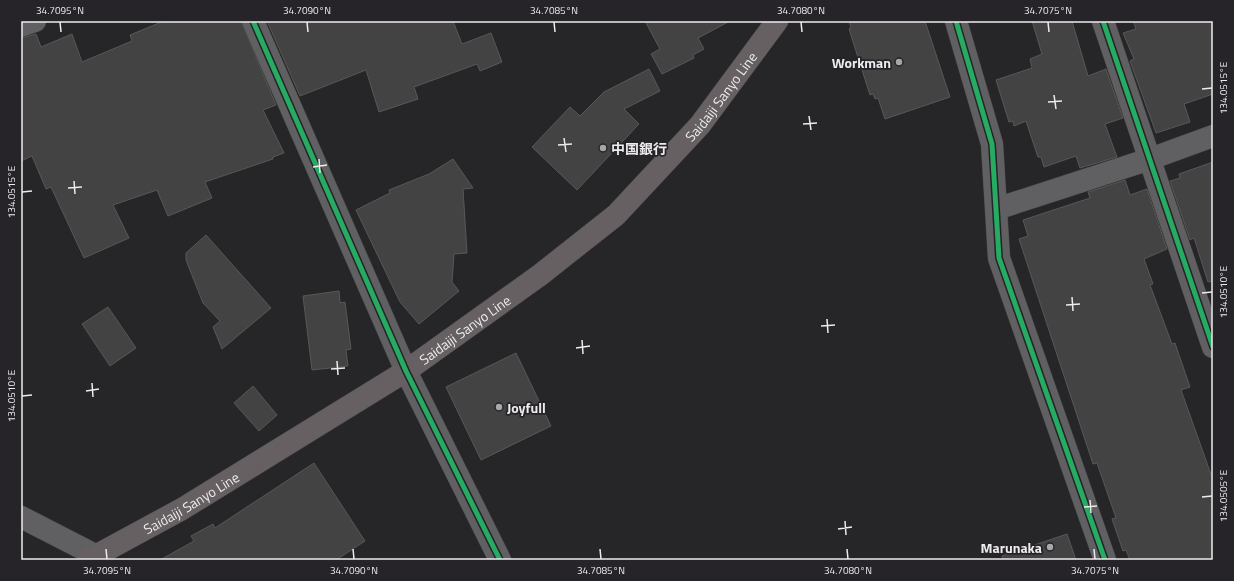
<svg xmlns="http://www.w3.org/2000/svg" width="1234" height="581" font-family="'Titillium Web','Noto Sans JP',sans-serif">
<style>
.building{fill:#444344;stroke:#595758}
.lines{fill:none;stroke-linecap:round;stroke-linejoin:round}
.minor-casing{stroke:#434344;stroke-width:23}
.major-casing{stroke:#434344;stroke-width:23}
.minor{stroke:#605f61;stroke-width:22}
.major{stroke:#666062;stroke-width:22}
.cycleway-casing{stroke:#262428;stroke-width:8}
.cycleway{stroke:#26ab63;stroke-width:5}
.ticks{fill:none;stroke:#edebee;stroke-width:1.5}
.poi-dot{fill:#a7a6a8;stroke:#262428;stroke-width:1.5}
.labels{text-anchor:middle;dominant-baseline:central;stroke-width:3.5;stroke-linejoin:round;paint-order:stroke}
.poi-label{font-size:14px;font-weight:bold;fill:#edebee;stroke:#262428;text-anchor:end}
.street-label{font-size:14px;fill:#edebee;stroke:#262428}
.neatline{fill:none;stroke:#edebee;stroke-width:1.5}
.ticks-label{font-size:10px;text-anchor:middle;fill:#edebee}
</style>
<rect width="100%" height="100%" fill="#262527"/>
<path class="building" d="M 164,21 L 241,21 L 276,105 L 263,110 L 284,153 L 273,157 L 273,159 L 205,182 L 212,198 L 168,216 L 157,190 L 113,205 L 129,238 L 84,258 L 51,187 L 46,189 L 32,156 L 21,161 L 21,38 L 36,34 L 41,47 L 72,34 L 82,62 L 132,41 L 130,35 Z
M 267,21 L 453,21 L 462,44 L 491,33 L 502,62 L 480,71 L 477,64 L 414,87 L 418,99 L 379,112 L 366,70 L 300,96 Z
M 645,21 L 730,21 L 698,38 L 704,49 L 693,55 L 694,58 L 662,74 L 651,54 L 660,49 Z
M 849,21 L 925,21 L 950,97 L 885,119 L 878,98 L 875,99 L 873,94 L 870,95 L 849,29 L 851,28 Z
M 1032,21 L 1072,21 L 1088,76 L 1106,69 L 1123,118 L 1105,124 L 1117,157 L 1080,168 L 1076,156 L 1044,167 L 1041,157 L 1038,157 L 1026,121 L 1014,126 L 1013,121 L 1009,122 L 996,80 L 1032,68 L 1030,59 L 1042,54 Z
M 1133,21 L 1213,21 L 1213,94 L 1184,104 L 1190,122 L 1156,133 L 1130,61 L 1134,59 L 1123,33 L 1136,29 Z
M 649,69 L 660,91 L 624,109 L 639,124 L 577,190 L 532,147 L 570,107 L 580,116 L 604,92 Z
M 453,159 L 473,188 L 463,189 L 467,253 L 454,254 L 452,282 L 459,291 L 419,324 L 400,302 L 356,210 L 390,193 L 389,190 L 429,174 Z
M 1213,162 L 1213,281 L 1208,282 L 1194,238 L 1190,240 L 1170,181 L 1180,178 L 1179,174 Z
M 1125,180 L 1130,195 L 1147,189 L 1167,249 L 1144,259 L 1153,284 L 1150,285 L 1172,344 L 1175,343 L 1190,387 L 1181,390 L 1213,480 L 1213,560 L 1130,560 L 1126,550 L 1123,551 L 1112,519 L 1116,518 L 1097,463 L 1093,464 L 1019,239 L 1028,236 L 1023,220 L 1090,198 L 1088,192 Z
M 206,235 L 271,308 L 222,349 L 213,327 L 220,321 L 203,303 L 186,260 L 186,253 Z
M 339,291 L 340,303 L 345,302 L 351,349 L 346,350 L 348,366 L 312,370 L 303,296 Z
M 108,307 L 136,348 L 110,366 L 82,324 Z
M 516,353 L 551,426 L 481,460 L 446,387 Z
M 253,386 L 277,415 L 259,431 L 234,403 Z
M 314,463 L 365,541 L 336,560 L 160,560 L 194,541 L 191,536 L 213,524 L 215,528 Z
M 1067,534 L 1076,560 L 1003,560 L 1002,556 Z"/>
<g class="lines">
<g class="minor-casing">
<path id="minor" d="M 253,21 L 406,371 L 500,560
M 956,21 L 992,144 L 999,258 L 1105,560
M 1103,21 L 1213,347
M 21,26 L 35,21
M 996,209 L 1150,159 L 1213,136
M 21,517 L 97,556"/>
</g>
<g class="major-casing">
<g id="major">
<path id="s1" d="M 88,560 L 182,509 L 406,371 L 540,275 L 616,215 L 700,125 L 777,21"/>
</g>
</g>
<use href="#minor" class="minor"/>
<use href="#major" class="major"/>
<g class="cycleway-casing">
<path id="cycleway" d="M 253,21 L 406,371 L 500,560
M 956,21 L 992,144 L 999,258 L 1105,560
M 1103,21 L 1213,347"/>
</g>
<use href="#cycleway" class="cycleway"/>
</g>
<path class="ticks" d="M 60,22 L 61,32M 307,22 L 308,32M 554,22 L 555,32M 801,22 L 802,32M 1048,22 L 1049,32M 1202,89 L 1212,88M 1054,95 L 1056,109M 1048,102 L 1062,101M 809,116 L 811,130M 803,124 L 817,123M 564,138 L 566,152M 558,145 L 572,144M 319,159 L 320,173M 313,167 L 327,165M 74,181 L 75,194M 68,188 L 82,187M 22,192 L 32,191M 1202,293 L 1212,292M 1072,297 L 1073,311M 1066,305 L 1080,304M 827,319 L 828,333M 821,326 L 835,325M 582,340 L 583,354M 576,348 L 590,346M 337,361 L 338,375M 331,369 L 345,368M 92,383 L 93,397M 86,391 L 99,389M 22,396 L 32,395M 1202,497 L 1212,496M 1090,500 L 1091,513M 1084,507 L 1097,506M 845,521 L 846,535M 838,529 L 852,527M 106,549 L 107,559M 353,549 L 354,559M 600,549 L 601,559M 847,549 L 848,559M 1094,549 L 1095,559"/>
<g class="poi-dot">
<circle cx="899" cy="62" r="4"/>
<circle cx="603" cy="148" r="4"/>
<circle cx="499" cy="407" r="4"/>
<circle cx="1050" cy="547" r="4"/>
</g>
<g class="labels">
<g class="poi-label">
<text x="891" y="62">Workman</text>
<text x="611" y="148" text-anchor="start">中国銀行</text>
<text x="507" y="407" text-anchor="start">Joyfull</text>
<text x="1042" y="547">Marunaka</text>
</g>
<g class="street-label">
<text stroke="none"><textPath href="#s1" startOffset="790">Saidaiji Sanyo Line</textPath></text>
<text stroke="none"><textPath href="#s1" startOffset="442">Saidaiji Sanyo Line</textPath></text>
<text stroke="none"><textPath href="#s1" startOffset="118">Saidaiji Sanyo Line</textPath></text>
</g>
</g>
<rect width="1234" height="581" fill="none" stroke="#262428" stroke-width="44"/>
<rect x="22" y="22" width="1190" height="537" class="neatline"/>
<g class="ticks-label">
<text x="60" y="14">34.7095°N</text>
<text x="307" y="14">34.7090°N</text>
<text x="554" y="14">34.7085°N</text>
<text x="801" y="14">34.7080°N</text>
<text x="1048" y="14">34.7075°N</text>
<text transform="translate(1223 88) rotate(-90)" y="4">134.0515°E</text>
<text transform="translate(11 192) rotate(-90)" y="4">134.0515°E</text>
<text transform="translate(1223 292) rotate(-90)" y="4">134.0510°E</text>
<text transform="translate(11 396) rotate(-90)" y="4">134.0510°E</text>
<text transform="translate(1223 496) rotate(-90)" y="4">134.0505°E</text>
<text x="107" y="574">34.7095°N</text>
<text x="354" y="574">34.7090°N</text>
<text x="601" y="574">34.7085°N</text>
<text x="848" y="574">34.7080°N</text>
<text x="1095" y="574">34.7075°N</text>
</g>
</svg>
